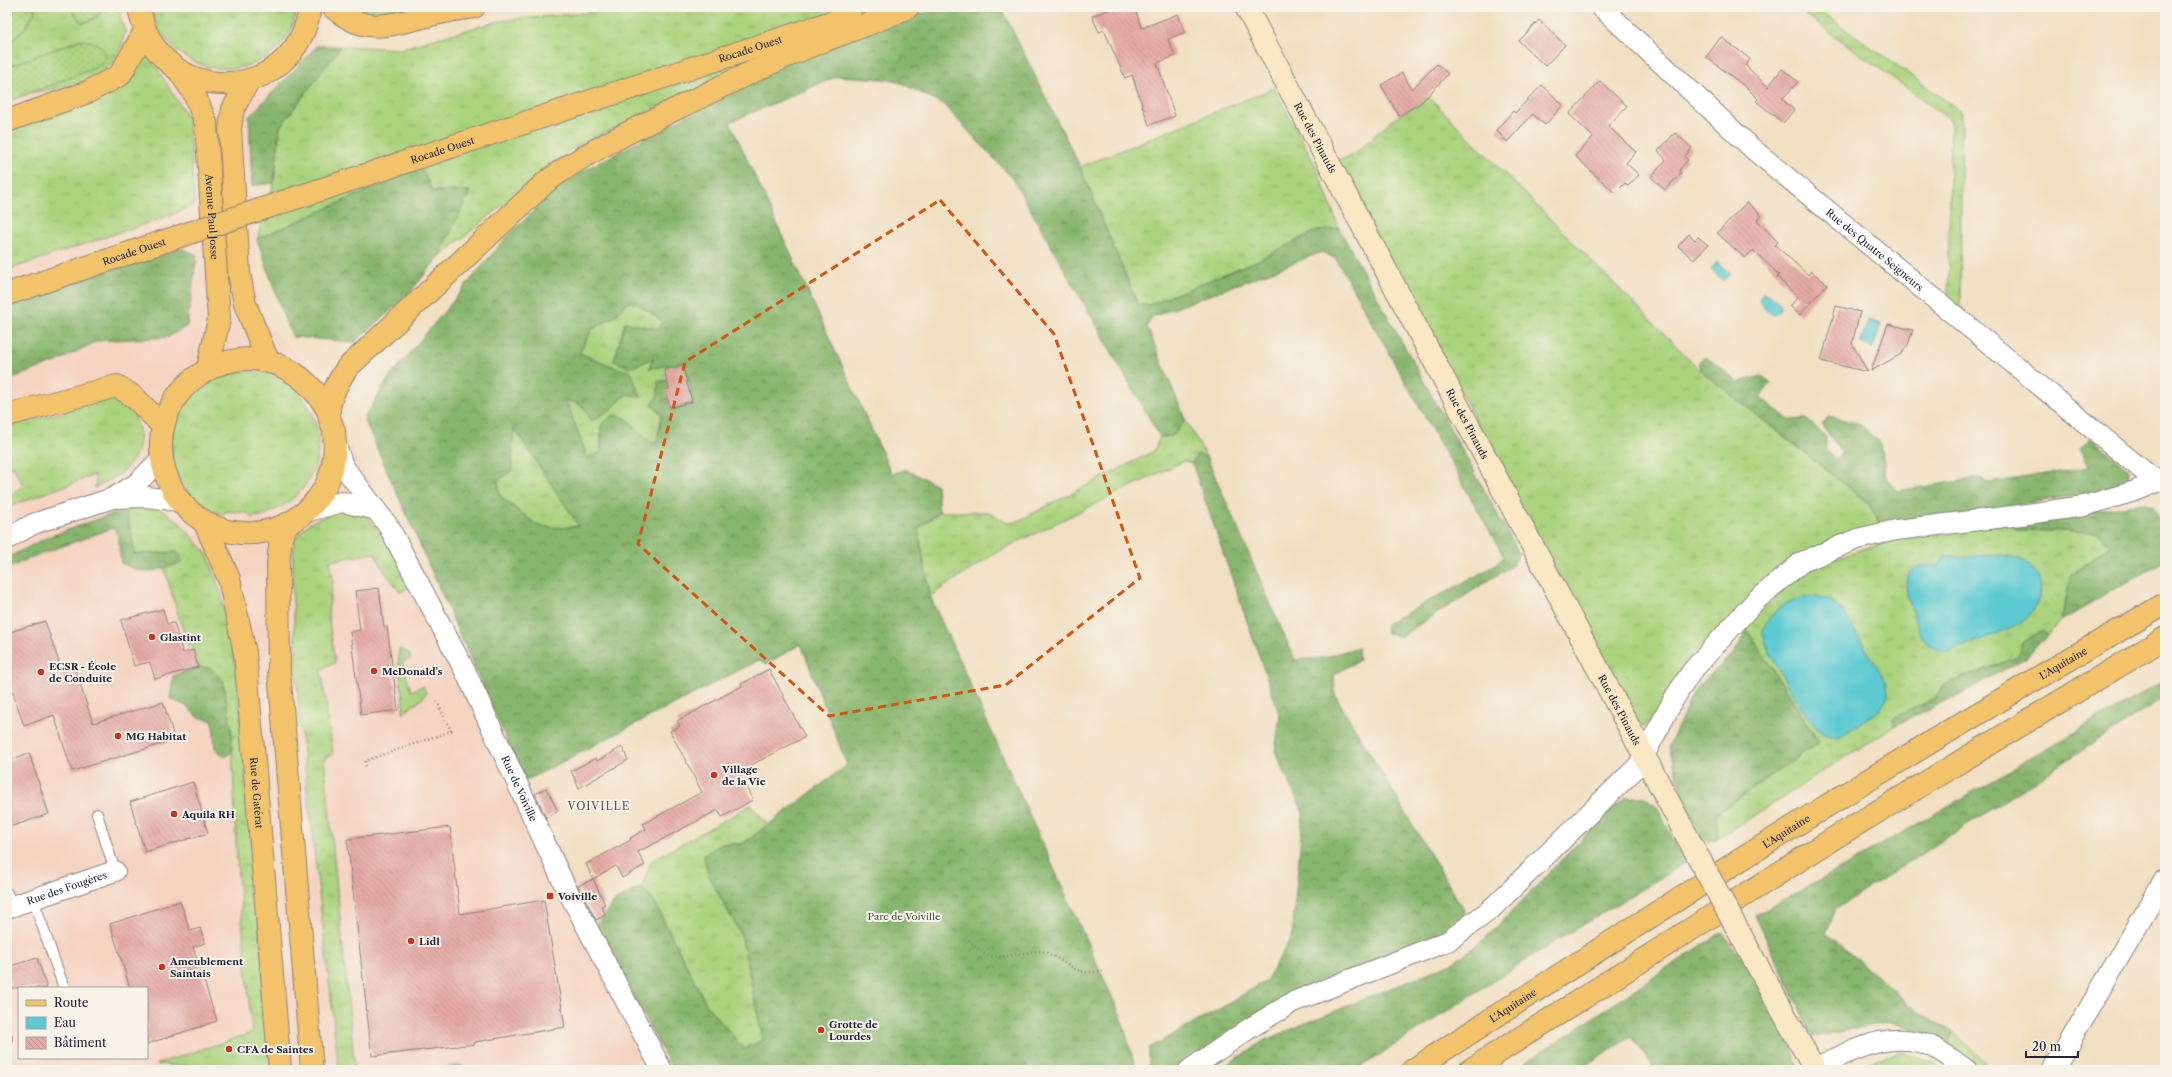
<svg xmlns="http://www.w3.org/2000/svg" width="2172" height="1077" font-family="'Libre Caslon Text',serif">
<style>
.built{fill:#f4d3c1;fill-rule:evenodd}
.grass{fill:url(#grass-tufts);stroke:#667a5c}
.forest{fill:url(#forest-crowns);stroke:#556c54;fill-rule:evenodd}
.garden{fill:url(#garden-dots);stroke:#667a5c}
.water{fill:#5dcad1;stroke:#407686}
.building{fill:url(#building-back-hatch)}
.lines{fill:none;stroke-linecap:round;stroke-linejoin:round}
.lane-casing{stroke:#8a807e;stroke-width:12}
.street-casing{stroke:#8a807e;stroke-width:22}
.secondary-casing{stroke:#8a807e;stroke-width:24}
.primary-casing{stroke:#8a807e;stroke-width:24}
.highway-casing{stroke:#8a807e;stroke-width:24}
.path{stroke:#8a807e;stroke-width:2.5;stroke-dasharray:1 3;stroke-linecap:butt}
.lane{stroke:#fff;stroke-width:10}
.street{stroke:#fff;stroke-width:20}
.secondary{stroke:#fae7c3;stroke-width:22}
.primary{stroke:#f2c36a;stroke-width:22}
.highway{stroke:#f2c36a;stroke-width:22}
.secondary-bridge-casing{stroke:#8a807e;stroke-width:24;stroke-linecap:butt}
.primary-bridge-casing{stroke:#8a807e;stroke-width:24;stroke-linecap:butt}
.secondary-bridge{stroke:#fae7c3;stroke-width:22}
.primary-bridge{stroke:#f2c36a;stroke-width:22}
.marked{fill:none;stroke:#d45411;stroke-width:3;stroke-dasharray:8 5;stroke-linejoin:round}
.poi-dot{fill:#c8321e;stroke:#f7f3e8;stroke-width:1.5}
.labels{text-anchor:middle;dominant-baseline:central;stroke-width:4;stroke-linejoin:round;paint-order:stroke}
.street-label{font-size:10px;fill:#22223b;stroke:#f7f3e8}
.poi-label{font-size:10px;font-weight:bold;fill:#22223b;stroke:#f7f3e8;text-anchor:start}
.park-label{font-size:10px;fill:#4b574f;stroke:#f7f3e8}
.neighbourhood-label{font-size:11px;letter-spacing:1px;fill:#665260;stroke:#f7f3e8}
</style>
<defs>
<pattern id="grass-tufts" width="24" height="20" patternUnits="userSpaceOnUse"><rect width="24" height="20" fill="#abd37e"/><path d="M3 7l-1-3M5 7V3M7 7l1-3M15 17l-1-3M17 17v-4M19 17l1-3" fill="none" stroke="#93b56e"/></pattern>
<pattern id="forest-crowns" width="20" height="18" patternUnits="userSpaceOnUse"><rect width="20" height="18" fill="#88b56d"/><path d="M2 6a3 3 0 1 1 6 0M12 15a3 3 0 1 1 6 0" fill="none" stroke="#6f935b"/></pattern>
<pattern id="garden-dots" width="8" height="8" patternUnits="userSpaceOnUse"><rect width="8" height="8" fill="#abd37e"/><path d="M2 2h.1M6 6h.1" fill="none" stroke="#93b56e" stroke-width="1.8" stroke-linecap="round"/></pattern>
<pattern id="building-back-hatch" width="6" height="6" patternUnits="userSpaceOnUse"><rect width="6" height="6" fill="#e4aaa4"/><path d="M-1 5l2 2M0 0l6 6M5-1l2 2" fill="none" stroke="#c3928e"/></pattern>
</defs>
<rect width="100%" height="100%" fill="#f7f3e8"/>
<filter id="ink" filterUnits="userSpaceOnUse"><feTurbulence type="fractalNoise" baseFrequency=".025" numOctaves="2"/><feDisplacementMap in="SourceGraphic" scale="8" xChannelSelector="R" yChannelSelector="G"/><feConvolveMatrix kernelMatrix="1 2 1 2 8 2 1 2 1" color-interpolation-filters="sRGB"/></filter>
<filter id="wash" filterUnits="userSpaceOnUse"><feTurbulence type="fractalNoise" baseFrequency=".012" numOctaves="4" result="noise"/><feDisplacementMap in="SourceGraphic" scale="16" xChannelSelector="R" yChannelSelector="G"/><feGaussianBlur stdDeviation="0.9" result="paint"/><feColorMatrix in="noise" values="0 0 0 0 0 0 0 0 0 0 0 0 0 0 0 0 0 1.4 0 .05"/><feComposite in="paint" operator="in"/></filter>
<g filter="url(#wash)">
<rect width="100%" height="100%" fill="#f1dfc2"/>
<path class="built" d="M 7,7 L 323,7 L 317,46 L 249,117 L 259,317 L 333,390 L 342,415 L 346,437 L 362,470 L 507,743 L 554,843 L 662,1050 L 611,1070 L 7,1070 ZM 19,988 L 147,988 L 147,1058 L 19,1058 Z"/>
<path class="grass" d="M 34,7 L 69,7 L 82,23 L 92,20 L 102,12 L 102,7 L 118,7 L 125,32 L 119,55 L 102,73 L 81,84 L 30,93 L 95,68 L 80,40 L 7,67 L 7,46 L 22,32 L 35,12 Z
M 152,7 L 297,7 C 290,71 210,89 169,43 C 160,33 153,20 152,7 Z
M 351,7 L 413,7 L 377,16 Z
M 645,7 L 871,7 L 712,80 L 569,151 L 438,258 L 470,191 L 432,191 L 421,167 L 257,239 L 274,183 L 280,127 L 341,46 L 399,49 L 499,21 Z
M 1795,7 L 1815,7 L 1962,112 L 1960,311 L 1948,301 L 1951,120 Z
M 145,53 L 157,68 L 188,118 L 195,204 L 169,216 L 7,270 L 7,128 Z
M 1274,88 L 1317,168 L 1339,228 L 1313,232 L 1261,259 L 1149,305 L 1138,305 L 1080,167 Z
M 1429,97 L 1701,371 L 1868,503 L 1882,527 L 1792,559 L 1778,567 L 1692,658 L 1651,721 L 1643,726 L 1638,723 L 1337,161 L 1353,155 L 1391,121 Z
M 627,302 L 637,303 L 662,321 C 654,337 658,350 649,368 L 685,364 L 694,403 L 671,409 L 667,400 L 667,380 L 657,443 L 650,442 L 641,435 L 601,425 L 601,452 L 588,460 L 566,401 L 611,409 L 627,394 L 641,397 L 613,366 L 579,353 L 592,329 L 614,317 Z
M 259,371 C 341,394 338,499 252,518 L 247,513 L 227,511 L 222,515 L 198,502 L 181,484 L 172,461 L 172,427 L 187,396 L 224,372 Z
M 112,397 C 116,399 125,401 128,405 C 142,422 144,448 129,465 C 120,476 107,482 94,488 L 96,484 L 95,475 L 7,507 L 12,494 L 23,486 L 13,466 L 7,468 L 7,426 L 60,413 Z
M 1185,419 L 1207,458 L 1198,454 L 1192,463 L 1184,461 L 1167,469 L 999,551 L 930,596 L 918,529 L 939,512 L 987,512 L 1008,522 L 1016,522 L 1154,451 L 1160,437 L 1173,436 Z
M 513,427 L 580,526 L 558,528 L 538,526 L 500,496 L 498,481 L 511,471 Z
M 144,504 L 155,505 L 180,523 L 208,555 L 221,594 L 237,673 L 272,1070 L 200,1070 L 195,1067 L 157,1064 L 252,1033 L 237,861 L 231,725 L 210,668 L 198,667 L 192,645 L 188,646 L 164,568 L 182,562 L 176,552 L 135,554 L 126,509 Z
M 337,509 L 364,513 L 379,531 L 415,585 L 400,592 L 381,566 L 375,553 L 330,561 L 333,580 L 328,612 L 335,663 L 321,669 L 333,754 L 324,758 L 355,1070 L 339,1070 L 299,716 L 292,583 L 294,540 L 307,525 Z
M 2011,523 L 2016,530 L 2097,532 L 2110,545 L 2071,576 L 2061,621 L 2047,635 L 2043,630 L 2024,642 L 2016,658 L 1943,685 L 1936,698 L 1894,718 L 1894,726 L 1718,839 L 1716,814 L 1819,742 L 1747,630 L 1749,620 L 1812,565 L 1892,540 Z
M 399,649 L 408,653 L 411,658 L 402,662 L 411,691 L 423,686 L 426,693 L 421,700 L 403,713 C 405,691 396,670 399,649 Z
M 751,805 L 768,825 L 742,844 L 722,844 L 708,875 L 741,934 L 763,1040 L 744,1049 L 707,1006 L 655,903 L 642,887 L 651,861 Z
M 1953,1032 L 1994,1070 L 1981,1070 L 1948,1043 Z
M 1899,1052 L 1936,1063 L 1942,1070 L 1854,1070 L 1862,1065 Z"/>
<path class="forest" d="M 942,7 L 1001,7 L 1080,167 L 1138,305 L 1149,305 L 1261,259 L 1314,232 L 1339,228 L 1519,553 L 1513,565 L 1400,637 L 1387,633 L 1386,624 L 1494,566 L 1504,557 L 1336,259 L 1322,252 L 1152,317 L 1147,327 L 1185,419 L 1173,436 L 1160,437 L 1013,179 L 943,104 L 895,80 L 838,76 L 730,122 L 892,474 L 905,469 L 937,485 L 939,512 L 918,529 L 930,596 L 1122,1019 L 1136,1070 L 673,1070 L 595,925 L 616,900 L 642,887 L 655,903 L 707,1006 L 744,1049 L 763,1040 L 741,934 L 708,875 L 704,855 L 722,844 L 743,844 L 847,765 L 801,644 L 766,664 L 759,660 L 525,781 L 364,419 L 389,378 L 503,241 L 562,182 L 817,47 ZM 627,302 L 637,303 L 662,321 L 658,329 L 625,322 L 614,361 L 630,368 L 654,358 L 649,368 L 685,364 L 694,403 L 671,409 L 667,400 L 674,385 L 667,380 L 658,381 L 658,395 L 652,404 L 662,416 L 657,443 L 650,442 L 626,418 L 613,415 L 601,425 L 601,452 L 588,459 L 566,401 L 581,404 L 592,421 L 611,409 L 626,394 L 641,397 L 631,372 L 601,363 L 579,353 L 592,329 L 614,317 ZM 514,428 L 579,526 L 558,528 L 538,526 L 500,497 L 498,481 L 511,471 Z
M 317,46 L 341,46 L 280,127 L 274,183 L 252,186 L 249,117 Z
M 421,167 L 432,191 L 470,191 L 438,258 L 407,296 L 355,342 L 293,337 L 285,320 L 257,239 Z
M 176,246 L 197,255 L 187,326 L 168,337 L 97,341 L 56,362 L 7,380 L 7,306 Z
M 1706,357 L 1738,382 L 1762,376 L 1771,383 L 1760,397 L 1789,420 L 1806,419 L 1826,437 L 1826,450 L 1836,459 L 1842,453 L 1822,425 L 1829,416 L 1860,424 L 1881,444 L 1886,478 L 1897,491 L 1980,478 L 1990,483 L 2090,467 L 2080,448 L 2092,438 L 2129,470 L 2128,480 L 2104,491 L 1882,527 L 1868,503 L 1701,371 L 1699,361 Z
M 1198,454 L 1207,458 L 1295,660 L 1323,658 L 1358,647 L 1359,660 L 1334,675 L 1335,695 L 1465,912 L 1457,926 L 1192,1058 L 1175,1070 L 1139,1070 L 1149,1066 L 1149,1048 L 1211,1014 L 1266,981 L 1292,936 L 1303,812 L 1275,751 L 1280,716 L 1192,463 Z
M 2142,503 L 2153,506 L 2165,529 L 2165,560 L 2061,621 L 2071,576 L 2110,545 L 2097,532 L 2016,530 L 2011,523 Z
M 126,509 L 135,554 L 176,552 L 180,555 L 182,562 C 158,570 145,577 121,563 L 118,534 L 113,528 L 32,557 L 7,569 L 7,558 L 48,537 Z
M 1747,630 L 1819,742 L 1716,814 L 1718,839 L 1704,842 L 1683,799 L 1669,746 L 1695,689 L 1735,652 Z
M 2043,630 L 2047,635 L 2027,657 L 1962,693 L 1894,726 L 1893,718 L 1936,698 L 1943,685 L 2016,658 L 2024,642 Z
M 198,667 L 210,668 L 223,680 L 231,725 L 232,752 L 225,757 L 215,748 L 213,721 L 196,716 L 187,706 L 170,699 L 173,676 Z
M 2165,680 L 2165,697 L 1836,909 L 1826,933 L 1917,1011 L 1953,1032 L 1948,1043 L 1891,1022 L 1813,1037 L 1755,915 L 1826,877 Z
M 1626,797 L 1645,797 L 1658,808 L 1685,863 L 1557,940 L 1356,1070 L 1219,1070 L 1265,1040 L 1454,962 L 1487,937 L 1610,810 Z
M 1722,932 L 1765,987 L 1800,1070 L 1656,1070 L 1631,1036 L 1578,1070 L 1514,1070 Z"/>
<path class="garden" d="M 16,7 L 34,7 L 35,12 L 22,32 L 7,46 L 7,19 Z
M 69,7 L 104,7 L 104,10 L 92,20 L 82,23 Z
M 80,40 C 93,41 102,44 107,57 L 95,68 L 7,102 L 7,67 Z"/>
<path class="water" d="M 1717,262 L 1730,274 L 1723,281 L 1711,269 Z
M 1763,293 L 1768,294 L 1781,304 L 1780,311 L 1774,315 C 1768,312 1760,305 1759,299 Z
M 1868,320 L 1881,324 L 1873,348 L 1860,343 Z
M 2004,555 C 2024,560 2030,561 2039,580 C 2045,594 2033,614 2021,622 C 2003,633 1968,644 1948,652 C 1940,651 1934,649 1928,644 C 1920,637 1916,623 1913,613 C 1903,585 1899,561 1939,566 L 1944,557 Z
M 1817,596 L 1831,601 L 1843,611 L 1886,682 L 1889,696 L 1878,711 L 1838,738 C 1828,736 1823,734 1816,727 C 1805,717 1762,646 1763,632 C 1764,620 1782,604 1793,600 C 1800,597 1810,597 1817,596 Z
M 460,1065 L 469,1070 L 428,1070 Z"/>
<g id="blocks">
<path class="building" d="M 1116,7 L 1134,7 L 1142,28 L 1178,14 L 1185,32 L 1168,39 L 1175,56 L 1157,63 L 1175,116 L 1149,125 L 1132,75 L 1125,78 L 1104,30 L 1099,32 L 1092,16 Z
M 1539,20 L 1565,45 L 1545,66 L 1519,41 Z
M 1721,37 L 1750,59 L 1746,66 L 1768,87 L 1782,69 L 1798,82 L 1782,99 L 1794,110 L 1783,123 L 1756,101 L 1758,99 L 1747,88 L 1706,57 Z
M 1437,64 L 1448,74 L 1422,102 L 1399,116 L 1381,85 L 1402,73 L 1412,89 Z
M 1600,81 L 1627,106 L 1608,126 L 1636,152 L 1626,163 L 1639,175 L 1628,186 L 1625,183 L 1615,193 L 1575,156 L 1593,137 L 1569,114 Z
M 1542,85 L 1563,105 L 1545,125 L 1533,114 L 1507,142 L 1496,130 L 1513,111 L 1515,113 Z
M 1675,133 L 1692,148 L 1684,157 L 1688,160 L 1679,170 L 1681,173 L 1665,190 L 1651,177 L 1666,160 L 1658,151 Z
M 1747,202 L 1762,216 L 1757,220 L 1778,242 L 1775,245 L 1808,275 L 1811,271 L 1827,284 L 1800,315 L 1790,306 L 1798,297 L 1777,277 L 1779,275 L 1753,250 L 1745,258 L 1717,233 Z
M 1689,234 L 1695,240 L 1698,237 L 1708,245 L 1694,260 L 1678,246 Z
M 1836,306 L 1860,312 L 1852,344 L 1868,372 L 1821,361 Z
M 1888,324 L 1913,330 L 1908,345 L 1901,354 L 1871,371 Z
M 682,364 L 692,402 L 670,408 L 665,390 L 669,389 L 664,369 Z
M 379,588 L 384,627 L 387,627 L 398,710 L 361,715 L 350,632 L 360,630 L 355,591 Z
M 163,609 L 167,624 L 174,623 L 183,653 L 193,650 L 198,667 L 155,679 L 150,662 L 134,666 L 121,620 Z
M 45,621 L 62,671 L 74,667 L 93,723 L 163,702 L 175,740 L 72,771 L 54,715 L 24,726 L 7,674 L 7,633 Z
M 769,669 L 805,737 L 738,772 L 753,800 L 722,817 L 718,810 L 638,852 L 645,865 L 622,878 L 616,866 L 593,879 L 586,864 L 631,840 L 630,838 L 646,829 L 643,824 L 702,792 L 670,731 L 680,726 L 677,721 L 742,686 L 741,684 Z
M 622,747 L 628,760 L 579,788 L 571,771 L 596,758 L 597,761 Z
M 29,753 L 49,814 L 7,828 L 7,761 Z
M 193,782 L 208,833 L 145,852 L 130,802 Z
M 546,788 L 558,811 L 546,818 L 535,794 Z
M 450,827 L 460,914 L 544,900 L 565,1027 L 475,1042 L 475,1044 L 372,1056 L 347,839 Z
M 593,879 L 605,904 L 601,906 L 606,915 L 596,920 L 578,886 Z
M 180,901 L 190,931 L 200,928 L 205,943 L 193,947 L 217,1021 L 147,1044 L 147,988 L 130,988 L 110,924 Z
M 37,958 L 47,988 L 12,988 L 7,967 Z"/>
</g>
</g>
<g filter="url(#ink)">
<use href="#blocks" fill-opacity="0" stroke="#8a807e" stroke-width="1"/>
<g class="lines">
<g class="lane-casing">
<path id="lane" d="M 97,814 L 115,871
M 7,893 L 12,907
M 33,899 L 64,988
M 7,1037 L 7,1038"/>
</g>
<g class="street-casing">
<g id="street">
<path id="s1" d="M 1601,7 L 1754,150 L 2157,482"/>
<path id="s2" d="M 335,442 L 343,466 L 389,527 L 466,673 L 564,884 L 662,1070"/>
<path d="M 115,498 L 147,497 L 179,501"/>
<path d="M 305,512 L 342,502 L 373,509"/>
<path d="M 7,539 L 33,524 L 113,498 L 136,484 L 161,459"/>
<path id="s3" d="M 7,908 L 115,871"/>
<path d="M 1814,1068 C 1852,1052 1889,1028 1931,1046 C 1944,1052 1955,1062 1967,1070"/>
<path d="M 1189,1070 L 1250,1028 L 1293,1002 L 1448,941 L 1490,910 L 1639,765 L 1675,697 L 1692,671 L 1756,600 L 1802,562 L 1857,539 L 1896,530 L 2021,515 L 2084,506 L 2135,491 L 2157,482 L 2165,476"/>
<path d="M 2053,1070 L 2165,879"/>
</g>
</g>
<g class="secondary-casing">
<g id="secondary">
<path id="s4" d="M 1246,7 L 1689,840"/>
<path d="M 1746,945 L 1815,1070"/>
</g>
</g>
<g class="primary-casing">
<g id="primary">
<path d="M 139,7 C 155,108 295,109 310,7"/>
<path d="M 333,7 C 365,37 393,24 431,15 C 445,11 459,9 474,7"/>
<path id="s5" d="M 179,71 L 194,93 L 206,123 L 219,319 L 208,368"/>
<path d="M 249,80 L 233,109 L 230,129 L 239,273 L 245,304 L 268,361"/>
<path d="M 7,121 L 88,92 L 120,75 L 145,31"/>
<path id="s6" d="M 277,204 L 850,16"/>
<path id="s7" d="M 7,294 L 165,241"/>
<path d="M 329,412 C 263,297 115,391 175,494 C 187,513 211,529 233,532 C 266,537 298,525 318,498 C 332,480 337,455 334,432 C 333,426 328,418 329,412 C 329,397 339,380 347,368 L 547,181 C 589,150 636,129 682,106 C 723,86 764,65 806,48 C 840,34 875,23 908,7"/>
<path d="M 7,415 L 117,386 L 134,397 L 163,426"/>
<path id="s8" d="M 205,523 L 229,579 L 245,653 L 280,1070"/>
<path d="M 287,525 L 281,537 L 278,564 L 279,670 L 312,1070"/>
</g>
</g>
<g class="highway-casing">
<g id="highway">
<path id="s9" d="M 1413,1070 C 1660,909 1909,750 2165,604"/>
<path d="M 1470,1070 L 1839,835 L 2165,638"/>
</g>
</g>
<path class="path" d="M 366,766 L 365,761 L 451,731 L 437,702
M 969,940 C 988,962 999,958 1024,953 C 1029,952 1035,951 1040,951 C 1057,954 1068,969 1085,972 C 1090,973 1098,971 1103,971"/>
<use href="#lane" class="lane"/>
<use href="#street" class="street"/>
<use href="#secondary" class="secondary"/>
<use href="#primary" class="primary"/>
<use href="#highway" class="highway"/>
<g class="secondary-bridge-casing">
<path id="secondary-bridge" d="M 1689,840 L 1746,945"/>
</g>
<g class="primary-bridge-casing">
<path id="primary-bridge" d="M 165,241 L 277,204"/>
</g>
<use href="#secondary-bridge" class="secondary-bridge"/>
<use href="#primary-bridge" class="primary-bridge"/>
</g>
</g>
<path class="marked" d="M 940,200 L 1054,334 L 1140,578 L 1006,685 L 829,716 L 638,544 L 685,362 Z"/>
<g class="poi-dot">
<circle cx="152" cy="637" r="4"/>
<circle cx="374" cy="671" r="4"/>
<circle cx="41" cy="672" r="4"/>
<circle cx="118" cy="736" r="4"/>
<circle cx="714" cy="775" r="4"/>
<circle cx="174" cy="814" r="4"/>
<rect x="546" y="892" width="8" height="8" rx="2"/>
<circle cx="411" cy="941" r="4"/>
<circle cx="162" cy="967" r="4"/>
<circle cx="821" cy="1030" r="4"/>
<circle cx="229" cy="1049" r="4"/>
</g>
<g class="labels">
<g class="street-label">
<text stroke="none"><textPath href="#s6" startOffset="498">Rocade Ouest</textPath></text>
<text stroke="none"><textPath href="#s4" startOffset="148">Rue des Pinauds</textPath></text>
<text stroke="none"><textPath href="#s6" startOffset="174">Rocade Ouest</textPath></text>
<text stroke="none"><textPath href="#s5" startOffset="153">Avenue Paul Josse</textPath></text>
<text stroke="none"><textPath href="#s1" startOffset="366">Rue des Quatre Seigneurs</textPath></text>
<text stroke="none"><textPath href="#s7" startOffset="134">Rocade Ouest</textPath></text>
<text stroke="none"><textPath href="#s4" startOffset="472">Rue des Pinauds</textPath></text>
<text stroke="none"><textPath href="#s9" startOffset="767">L'Aquitaine</textPath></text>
<text stroke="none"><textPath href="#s4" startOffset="796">Rue des Pinauds</textPath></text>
<text stroke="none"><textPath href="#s2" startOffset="394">Rue de Voiville</textPath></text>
<text stroke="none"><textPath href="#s8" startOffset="277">Rue de Gatérat</textPath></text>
<text stroke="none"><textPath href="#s9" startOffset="443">L'Aquitaine</textPath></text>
<text stroke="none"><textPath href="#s3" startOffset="63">Rue des Fougères</textPath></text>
<text stroke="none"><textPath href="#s9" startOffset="119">L'Aquitaine</textPath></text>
</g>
<g class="poi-label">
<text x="160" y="637">Glastint</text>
<text x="49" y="666">ECSR - École<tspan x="49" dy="12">de Conduite</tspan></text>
<text x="382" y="671">McDonald's</text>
<text x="126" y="736">MG Habitat</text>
<text x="722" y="769">Village<tspan x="722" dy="12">de la Vie</tspan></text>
<text x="182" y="814">Aquila RH</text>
<text x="558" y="896">Voiville</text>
<text x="419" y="941">Lidl</text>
<text x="170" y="961">Ameublement<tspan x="170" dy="12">Saintais</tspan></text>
<text x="829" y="1024">Grotte de<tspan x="829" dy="12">Lourdes</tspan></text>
<text x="237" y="1049">CFA de Saintes</text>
</g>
<g class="park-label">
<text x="904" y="916">Parc de Voiville</text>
</g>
<g class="neighbourhood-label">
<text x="599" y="806">VOIVILLE</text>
</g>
</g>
<rect width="2172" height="1077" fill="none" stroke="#f7f3e8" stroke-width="24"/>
<rect x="18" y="987" width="130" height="72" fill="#f7f3e8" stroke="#a29fa3"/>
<rect x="26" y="1000" width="20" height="6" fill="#f2c36a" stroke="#a29fa3"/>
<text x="54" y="1007" font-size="12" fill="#22223b">Route</text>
<rect x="26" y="1017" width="20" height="12" fill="#5dcad1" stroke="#a29fa3"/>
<text x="54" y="1027" font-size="12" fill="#22223b">Eau</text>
<rect x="26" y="1037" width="20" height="12" fill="url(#building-back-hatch)" stroke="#a29fa3"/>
<text x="54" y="1047" font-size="12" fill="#22223b">Bâtiment</text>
<path d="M2026 1051v6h52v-6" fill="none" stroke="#22223b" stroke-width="2"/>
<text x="2032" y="1051" font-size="12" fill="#22223b" stroke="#f7f3e8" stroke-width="3" paint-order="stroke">20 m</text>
</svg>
